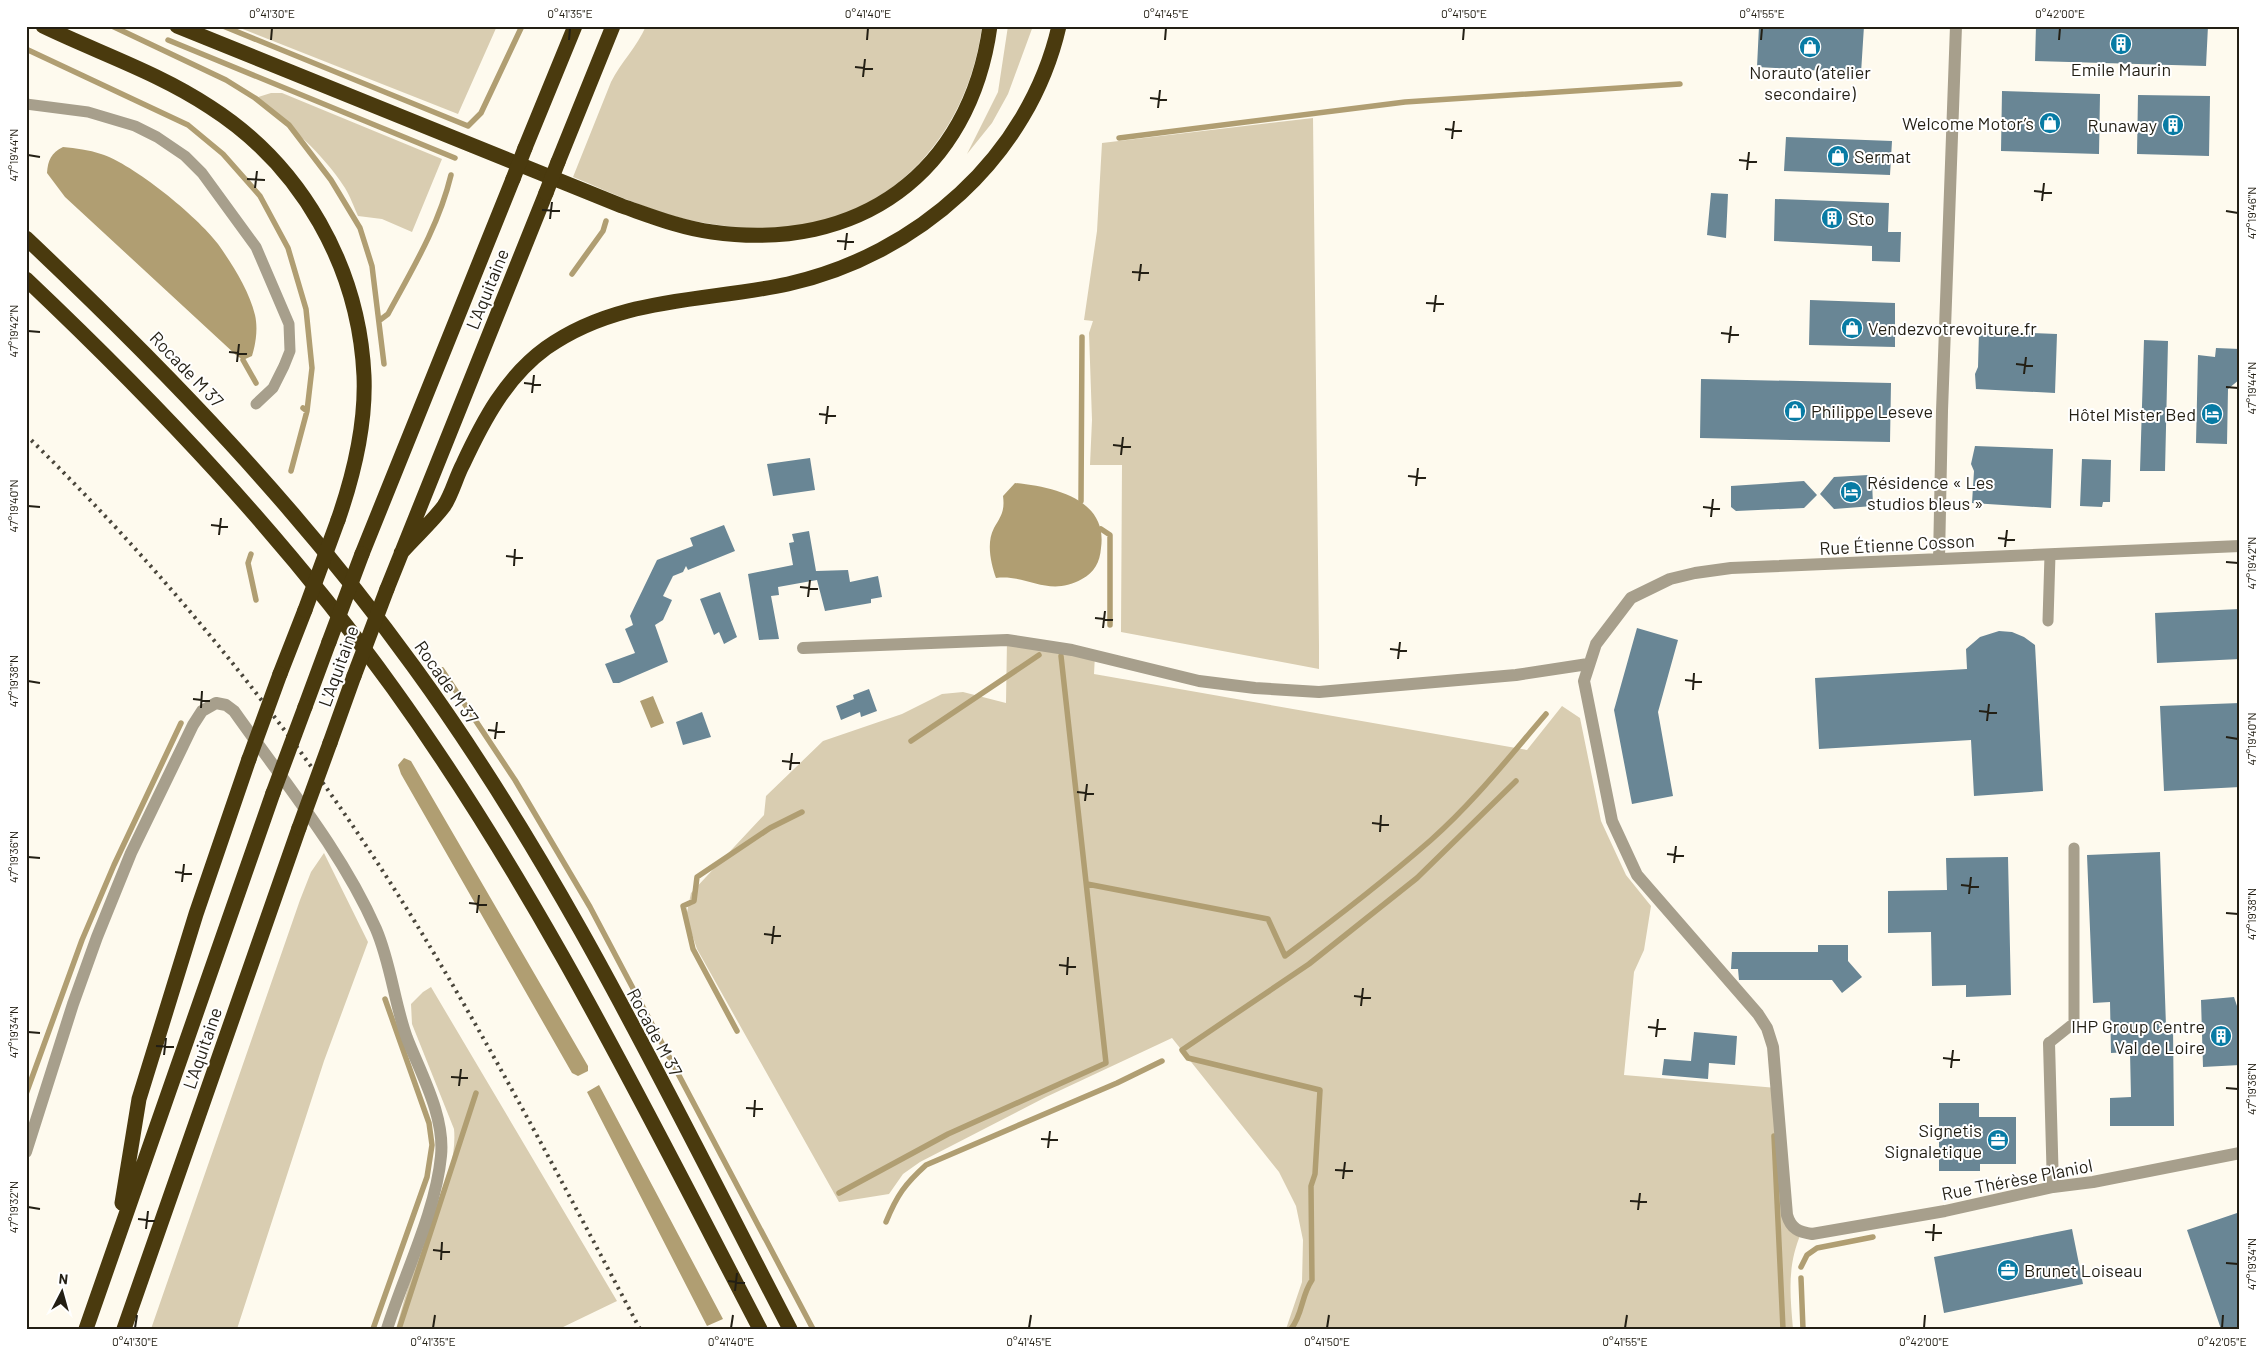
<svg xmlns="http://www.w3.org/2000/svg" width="2266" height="1355" font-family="Barlow,sans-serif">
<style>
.green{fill:#d9cdb1}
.water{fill:#b09e72}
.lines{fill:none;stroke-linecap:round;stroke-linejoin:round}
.stream{stroke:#b09e72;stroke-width:5.5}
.building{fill:#698695}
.lane{stroke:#a79f8c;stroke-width:11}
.street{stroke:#a79f8c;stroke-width:12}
.highway{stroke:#4a3a0e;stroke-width:15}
.rail{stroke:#4a463b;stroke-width:4;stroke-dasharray:2.5 5;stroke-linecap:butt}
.highway-bridge{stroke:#4a3a0e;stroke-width:15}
.ticks{fill:none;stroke:#231f14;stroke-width:2}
.labels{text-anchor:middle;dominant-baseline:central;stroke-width:4;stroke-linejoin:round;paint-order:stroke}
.poi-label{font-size:18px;fill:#231f14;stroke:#fff;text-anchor:start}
.street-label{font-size:18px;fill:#231f14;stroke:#fff}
.neatline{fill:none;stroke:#231f14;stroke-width:2}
.ticks-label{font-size:12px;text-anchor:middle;fill:#231f14}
</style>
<rect width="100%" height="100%" fill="#fefaee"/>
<path class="green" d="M 235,26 L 497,26 L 458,114 Z
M 646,26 L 982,26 C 969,128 900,212 795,227 C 765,231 734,228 705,223 C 659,216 615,194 573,177 L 611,82 C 621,62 637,47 646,26 Z
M 1008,26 L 1033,26 L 1008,94 L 992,123 L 967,154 L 998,92 Z
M 271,93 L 282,93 L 442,159 L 412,232 L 382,219 L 358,216 C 354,207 350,196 345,188 C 322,152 288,124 255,98 Z
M 1313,118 L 1319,646 L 1319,669 L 1121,632 L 1122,465 L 1090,465 L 1092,420 L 1089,333 L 1093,321 L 1084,320 L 1097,231 L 1102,143 Z
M 1007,640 L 1095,655 L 1094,674 L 1527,750 L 1562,706 L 1580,718 L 1601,821 L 1626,875 L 1651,906 L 1644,950 L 1634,972 L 1624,1075 L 1777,1088 L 1787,1215 L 1801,1233 C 1787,1267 1790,1293 1793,1329 L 1475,1329 L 1467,1327 L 1466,1329 L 1286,1329 L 1302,1282 L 1303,1240 L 1296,1206 L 1279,1172 L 1172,1038 L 1046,1097 L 920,1162 L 903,1174 L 889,1194 L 839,1202 L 697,949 L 686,917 L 691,893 L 764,815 L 766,796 L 823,741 L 902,714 L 942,694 L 963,692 L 1006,703 Z
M 324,853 L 368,942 L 324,1061 L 237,1329 L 151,1329 L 300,900 L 311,872 Z
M 431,987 L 617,1301 L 559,1329 L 396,1329 C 403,1305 409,1281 418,1258 C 431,1220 458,1169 454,1129 L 412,1024 L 411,1004 L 423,992 Z"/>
<path class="water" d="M 63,147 C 76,148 89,150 101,154 C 133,164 197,216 218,244 C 232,264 249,290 255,315 C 258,328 256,343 252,356 L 243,360 L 236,355 L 65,197 L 47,173 C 48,160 51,153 63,147 Z
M 1015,483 C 1054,487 1108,499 1101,548 C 1100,562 1094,573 1082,579 C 1048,598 1028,574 996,578 C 991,564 986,543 994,528 C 1001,516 1005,511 1003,496 Z
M 653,696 L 664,723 L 651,728 L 640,701 Z
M 404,758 L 411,761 L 588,1066 L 588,1071 L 578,1076 L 572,1073 L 401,774 L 398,765 Z
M 599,1085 L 723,1319 L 707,1326 L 587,1092 Z"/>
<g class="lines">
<path class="stream" d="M 112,26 L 226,80 L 255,98 L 289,125 L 331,180 L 360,228 L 372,266 L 384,364
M 223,26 L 468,126 L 481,113 L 522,26
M 168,40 L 455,158
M 26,49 L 188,125 L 223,154 L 260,196 L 288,248 L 306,309 L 312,368 L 307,411
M 1119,138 L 1405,102 L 1680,84
M 572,274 L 603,231 L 606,221
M 380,320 L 388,314 C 413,268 439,225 451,175
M 243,360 L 256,383
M 291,471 L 307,411 L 303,408
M 1081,501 L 1082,337
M 1101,529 L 1110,535 L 1110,625
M 251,554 L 248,563 L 256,600
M 442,670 L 515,780 L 590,907 L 813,1329
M 911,741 L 1039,655
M 1087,884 L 1268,919 L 1285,956 C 1335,919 1384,881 1431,840 C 1474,802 1509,757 1546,714
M 737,1031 L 693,949 L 683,906 L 694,901 L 697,877 L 770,828 L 802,812
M 26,1094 L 82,940 L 114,865 L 181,723
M 1774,1136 L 1783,1329
M 839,1193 L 948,1134 L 1106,1063 L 1061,656
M 886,1222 C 897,1195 905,1184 926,1165 L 1117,1083 L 1162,1061
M 1801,1267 L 1807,1255 L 1817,1248 L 1873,1237
M 1801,1278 L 1803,1329
M 373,1329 L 427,1177 L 432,1145 L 429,1123 L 385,999
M 399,1329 L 476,1093
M 1291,1329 C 1303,1314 1301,1296 1312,1280 L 1311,1186 L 1315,1174 L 1320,1090 L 1188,1058 L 1182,1050 L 1309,964 L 1417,878 L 1516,781"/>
</g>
<path class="building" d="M 1759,26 L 1864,26 L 1861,73 L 1757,67 Z
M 2036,26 L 2208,26 L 2206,66 L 2035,61 Z
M 2002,91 L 2100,94 L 2099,154 L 2001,151 Z
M 2138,95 L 2210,96 L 2209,156 L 2137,154 Z
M 1786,137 L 1892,141 L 1890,175 L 1784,171 Z
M 1711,193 L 1728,194 L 1726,238 L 1707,235 Z
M 1775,199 L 1889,203 L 1888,232 L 1901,232 L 1900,262 L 1872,261 L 1872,246 L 1774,241 Z
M 1810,300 L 1895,303 L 1895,347 L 1809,345 Z
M 1979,331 L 2057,334 L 2055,393 L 1976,389 L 1975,374 L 1978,367 Z
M 2144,340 L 2168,341 L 2165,471 L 2140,471 Z
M 2216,348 L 2240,349 L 2240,379 L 2228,389 L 2227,444 L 2196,443 L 2198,355 L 2215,357 Z
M 1701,379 L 1891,383 L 1890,442 L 1700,438 Z
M 1975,446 L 2053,449 L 2051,508 L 1972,503 L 1974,471 L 1971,464 Z
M 810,458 L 815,490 L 773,496 L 767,464 Z
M 2082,459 L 2111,460 L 2110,502 L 2103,502 L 2102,507 L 2080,506 Z
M 1868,475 L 1872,480 L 1873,506 L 1834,509 L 1820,494 L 1834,477 Z
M 1804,481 L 1817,495 L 1804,508 L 1736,511 L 1731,507 L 1731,486 Z
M 724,525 L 735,551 L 688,570 L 686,566 L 683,572 L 673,576 L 663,596 L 672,600 L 663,620 L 655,625 L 668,662 L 619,683 L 613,683 L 605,664 L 635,653 L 625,629 L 633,625 L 630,616 L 657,560 L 693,546 L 690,538 Z
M 809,531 L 816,571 L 848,570 L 850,582 L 878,576 L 882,597 L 871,599 L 871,603 L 825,611 L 817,580 L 778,587 L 779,595 L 771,596 L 779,639 L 759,640 L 748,574 L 793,565 L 789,543 L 794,542 L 792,534 Z
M 720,592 L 737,637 L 724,644 L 719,632 L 714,635 L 700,599 Z
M 2240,609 L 2240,659 L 2157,663 L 2155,613 Z
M 1637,628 L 1678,640 L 1658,712 L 1673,796 L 1632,804 L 1614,710 Z
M 1999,631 L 2012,632 L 2024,637 L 2035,645 L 2043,791 L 1974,796 L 1971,740 L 1819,749 L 1815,678 L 1967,669 L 1966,649 L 1980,637 Z
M 869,689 L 877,711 L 861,717 L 860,712 L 841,720 L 836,706 L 854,699 L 853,695 Z
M 2240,703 L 2240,787 L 2164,791 L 2160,706 Z
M 702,712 L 711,737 L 683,745 L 676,722 Z
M 2160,852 L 2166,1026 L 2173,1026 L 2174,1126 L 2110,1126 L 2110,1098 L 2131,1097 L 2130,1052 L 2111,1053 L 2110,1002 L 2093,1003 L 2087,855 Z
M 2008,857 L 2011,995 L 1966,997 L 1966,985 L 1932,986 L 1931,932 L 1888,933 L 1888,891 L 1947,890 L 1946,858 Z
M 1818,945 L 1848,945 L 1848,961 L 1862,977 L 1842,993 L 1832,980 L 1739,980 L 1738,969 L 1731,969 L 1732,952 L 1818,952 Z
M 2234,997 L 2237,1006 L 2240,1006 L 2240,1065 L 2203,1067 L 2201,1000 Z
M 1694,1032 L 1737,1036 L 1735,1065 L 1709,1063 L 1708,1079 L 1662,1075 L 1664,1059 L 1691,1061 Z
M 1939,1103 L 1979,1103 L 1979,1117 L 2016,1117 L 2016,1164 L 1980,1164 L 1980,1171 L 1939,1171 Z
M 2240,1212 L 2240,1329 L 2221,1329 L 2187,1230 Z
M 2072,1229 L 2083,1284 L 1944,1313 L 1934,1257 Z"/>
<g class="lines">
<path class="lane" d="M 26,104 L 88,112 L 135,126 L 157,137 L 185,156 L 202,173 L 256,247 L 289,324 L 290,351 L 284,366 L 273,388 L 256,404
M 2048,621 L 2050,555
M 2049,1043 L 2074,1023 L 2074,848"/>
<path class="street" d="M 2240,546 L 1731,568 L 1695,573 L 1670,579 L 1631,598 L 1596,644 L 1584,681 L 1612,821 L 1637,875 L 1758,1014 L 1767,1028 L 1773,1047 L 1787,1215 C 1791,1229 1799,1232 1812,1234 L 1945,1211 L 2053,1187 L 2093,1182 L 2240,1153
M 1939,559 L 1942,411 L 1956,26
M 803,648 L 1007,640 L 1072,650 L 1199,681 L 1255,688 L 1319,692 L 1516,675 L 1588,664
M 2049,1043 L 2053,1187
M 26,1152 L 73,1004 L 97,937 L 131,853 L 193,725 L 202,711 L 216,703 L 226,705 L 234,711 C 284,782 341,850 376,929 C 391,964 394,1002 407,1038 C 421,1074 445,1116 441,1156 C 436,1211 404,1275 387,1329"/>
<path class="highway" d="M 43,26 C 99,53 159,73 210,107 C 302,166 359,267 364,376 C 366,425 354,474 338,520
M 177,26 L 622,206 C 651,216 681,228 712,232 C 858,253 970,173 990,26
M 525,148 L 575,26
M 558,162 L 613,26
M 26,238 C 169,373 299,508 414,667 C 564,873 673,1105 790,1329
M 26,279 C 160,406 286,539 393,688 C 537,888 646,1111 760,1329
M 401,553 C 415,537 432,522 444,506 C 452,494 456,477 463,464 C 483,421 506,377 546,348 C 619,296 705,302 788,284 C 917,255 1029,157 1059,26
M 362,554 L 513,179
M 387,589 L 546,193
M 280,674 L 305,610
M 305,707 L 329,642
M 330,743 L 354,676
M 122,1203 L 139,1099 L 196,914 L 249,759
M 86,1329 L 273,793
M 124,1329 L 299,828"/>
<path class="rail" d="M 26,435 C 174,580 306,745 415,922 C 496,1054 567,1192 640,1329"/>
<path class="highway-bridge" d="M 513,179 L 525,148
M 546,193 L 558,162
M 305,610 L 338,520
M 329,642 L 362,554
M 354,676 L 387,589
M 249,759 L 280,674
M 273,793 L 305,707
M 299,828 L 330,743"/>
</g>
<path class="ticks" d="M 271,40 L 272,28M 569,40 L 570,28M 867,40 L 868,28M 1165,40 L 1166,28M 1463,40 L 1464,28M 1761,40 L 1762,28M 2059,40 L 2060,28M 855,67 L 873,69M 863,77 L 865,59M 1150,98 L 1167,100M 1158,108 L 1160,90M 1445,129 L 1462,131M 1452,139 L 1454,121M 28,155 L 40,157M 1739,160 L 1757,162M 1747,170 L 1749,152M 247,179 L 265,180M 255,188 L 257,171M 2034,191 L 2052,193M 2042,201 L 2044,183M 542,210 L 560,211M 2226,211 L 2238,213M 550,219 L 552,202M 837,241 L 854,242M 845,250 L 847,233M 1132,272 L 1149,273M 1139,281 L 1141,264M 1426,303 L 1444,304M 1434,312 L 1436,295M 28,331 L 40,332M 1721,333 L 1739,335M 1729,343 L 1731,326M 229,352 L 247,354M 237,362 L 239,344M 2016,364 L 2033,366M 2024,374 L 2026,357M 524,383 L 541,385M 2226,387 L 2238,388M 532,393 L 534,375M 819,414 L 836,416M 826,424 L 828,406M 1113,445 L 1131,447M 1121,455 L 1123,437M 1408,476 L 1426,478M 1416,486 L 1418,468M 28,506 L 40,507M 1703,507 L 1720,509M 1711,517 L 1713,499M 211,525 L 228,527M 219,535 L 221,518M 1998,538 L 2015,540M 2005,547 L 2007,530M 506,556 L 523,558M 2226,562 L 2238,563M 514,566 L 515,549M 800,587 L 818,589M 808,597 L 810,580M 1095,618 L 1113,620M 1103,628 L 1105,611M 1390,649 L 1407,651M 1398,659 L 1400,642M 1685,680 L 1702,682M 28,681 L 40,683M 1693,690 L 1694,673M 193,699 L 210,701M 201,708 L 202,691M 1979,711 L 1997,713M 1987,721 L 1989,704M 488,730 L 505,732M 2226,737 L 2238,739M 495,739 L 497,722M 782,761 L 800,763M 790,770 L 792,753M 1077,792 L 1094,794M 1085,801 L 1087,784M 1372,823 L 1389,825M 1380,832 L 1381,815M 1667,854 L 1684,856M 28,857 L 40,858M 1674,863 L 1676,846M 175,872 L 192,874M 182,882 L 184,864M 1961,885 L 1979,887M 1969,894 L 1971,877M 469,903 L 487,905M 477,913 L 479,895M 2226,913 L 2238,914M 764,934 L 781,936M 772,944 L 774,926M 1059,965 L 1076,967M 1067,975 L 1068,957M 1354,996 L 1371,998M 1361,1006 L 1363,988M 1648,1027 L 1666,1029M 28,1032 L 40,1033M 1656,1037 L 1658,1019M 156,1046 L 174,1047M 164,1055 L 166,1038M 1943,1058 L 1960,1060M 1951,1068 L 1953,1050M 451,1077 L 468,1078M 459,1086 L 461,1069M 2226,1088 L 2238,1089M 746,1108 L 763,1109M 754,1117 L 755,1100M 1041,1139 L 1058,1140M 1048,1148 L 1050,1131M 1335,1170 L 1353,1171M 1343,1179 L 1345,1162M 1630,1201 L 1647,1202M 28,1207 L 40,1209M 1638,1210 L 1640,1193M 138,1219 L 155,1221M 146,1229 L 148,1211M 1925,1232 L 1942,1233M 1933,1241 L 1934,1224M 433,1250 L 450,1252M 441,1260 L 442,1242M 2226,1263 L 2238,1264M 728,1281 L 745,1283M 735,1291 L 737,1273M 135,1328 L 137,1315M 433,1328 L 435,1315M 731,1328 L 733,1315M 1029,1328 L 1031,1315M 1327,1328 L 1329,1315M 1625,1328 L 1627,1315M 1924,1328 L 1925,1315M 2222,1328 L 2223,1315"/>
<defs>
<g id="building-disc" transform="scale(1.125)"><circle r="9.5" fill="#087ba4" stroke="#fff"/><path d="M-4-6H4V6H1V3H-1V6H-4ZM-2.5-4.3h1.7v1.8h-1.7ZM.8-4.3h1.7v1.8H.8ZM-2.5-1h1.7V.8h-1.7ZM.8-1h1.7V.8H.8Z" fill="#fff"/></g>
<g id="shop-disc" transform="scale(1.125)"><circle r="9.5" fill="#087ba4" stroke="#fff"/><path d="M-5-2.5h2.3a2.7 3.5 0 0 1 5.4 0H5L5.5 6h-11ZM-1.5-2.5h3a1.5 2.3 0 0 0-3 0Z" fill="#fff"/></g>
<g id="hotel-disc" transform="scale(1.125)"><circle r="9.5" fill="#087ba4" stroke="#fff"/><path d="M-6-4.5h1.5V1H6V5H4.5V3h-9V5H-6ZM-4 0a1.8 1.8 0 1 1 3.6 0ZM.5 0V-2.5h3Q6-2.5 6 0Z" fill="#fff"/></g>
<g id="office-disc" transform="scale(1.125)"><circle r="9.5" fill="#087ba4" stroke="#fff"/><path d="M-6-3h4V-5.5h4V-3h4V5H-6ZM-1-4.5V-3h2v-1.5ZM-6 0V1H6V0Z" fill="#fff"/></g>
</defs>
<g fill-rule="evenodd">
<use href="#building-disc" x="2121" y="44"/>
<use href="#shop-disc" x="1810" y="47"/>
<use href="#shop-disc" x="2050" y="123"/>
<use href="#building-disc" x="2173" y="125"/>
<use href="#shop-disc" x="1838" y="156"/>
<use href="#building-disc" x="1832" y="218"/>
<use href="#shop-disc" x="1852" y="328"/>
<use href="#shop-disc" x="1795" y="411"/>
<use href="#hotel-disc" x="2212" y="414"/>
<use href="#hotel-disc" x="1851" y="492"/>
<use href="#building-disc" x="2221" y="1036"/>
<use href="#office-disc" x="1998" y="1140"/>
<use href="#office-disc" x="2008" y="1270"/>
</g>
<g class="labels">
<g class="poi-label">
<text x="2121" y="69" text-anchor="middle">Emile Maurin</text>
<text x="1810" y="72" text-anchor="middle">Norauto (atelier<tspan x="1810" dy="21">secondaire)</tspan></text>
<text x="2034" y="123" text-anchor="end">Welcome Motor’s</text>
<text x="2157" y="125" text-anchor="end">Runaway</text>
<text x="1854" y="156">Sermat</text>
<text x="1848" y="218">Sto</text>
<text x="1868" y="328">Vendezvotrevoiture.fr</text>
<text x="1811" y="411">Philippe Leseve</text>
<text x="2196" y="414" text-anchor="end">Hôtel Mister Bed</text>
<text x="1867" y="482">Résidence « Les<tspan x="1867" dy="21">studios bleus »</tspan></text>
<text x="2205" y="1026" text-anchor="end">IHP Group Centre<tspan x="2205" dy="21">Val de Loire</tspan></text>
<text x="1982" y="1130" text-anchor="end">Signetis<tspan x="1982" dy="21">Signaletique</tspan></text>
<text x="2024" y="1270">Brunet Loiseau</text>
</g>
<g class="street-label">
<text transform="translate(487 289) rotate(-68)">L'Aquitaine</text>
<text transform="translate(187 369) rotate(46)">Rocade M 37</text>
<text transform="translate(1897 544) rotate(-3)">Rue Étienne Cosson</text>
<text transform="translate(338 666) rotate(-70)">L'Aquitaine</text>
<text transform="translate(447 682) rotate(55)">Rocade M 37</text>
<text transform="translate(655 1032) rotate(62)">Rocade M 37</text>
<text transform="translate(202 1048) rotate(-71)">L'Aquitaine</text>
<text transform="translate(2017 1179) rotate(-11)">Rue Thérèse Planiol</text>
</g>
</g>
<rect width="2266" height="1355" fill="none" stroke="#ffffff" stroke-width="55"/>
<g transform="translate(62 1292) rotate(6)" stroke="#ffffff" stroke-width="4" paint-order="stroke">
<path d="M0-4L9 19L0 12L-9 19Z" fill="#231f14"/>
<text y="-8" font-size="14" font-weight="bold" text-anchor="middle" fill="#231f14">N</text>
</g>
<rect x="28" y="28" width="2210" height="1300" class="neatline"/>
<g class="ticks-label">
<text x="272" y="18">0°41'30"E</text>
<text x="570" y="18">0°41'35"E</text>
<text x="868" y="18">0°41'40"E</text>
<text x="1166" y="18">0°41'45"E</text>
<text x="1464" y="18">0°41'50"E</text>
<text x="1762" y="18">0°41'55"E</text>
<text x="2060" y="18">0°42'00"E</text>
<text transform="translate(14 155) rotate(-90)" y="4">47°19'44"N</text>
<text transform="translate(2252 213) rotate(-90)" y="4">47°19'46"N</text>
<text transform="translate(14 331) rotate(-90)" y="4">47°19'42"N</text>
<text transform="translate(2252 388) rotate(-90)" y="4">47°19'44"N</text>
<text transform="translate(14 506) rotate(-90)" y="4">47°19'40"N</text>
<text transform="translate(2252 563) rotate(-90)" y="4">47°19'42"N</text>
<text transform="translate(14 681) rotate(-90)" y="4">47°19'38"N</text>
<text transform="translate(2252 739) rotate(-90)" y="4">47°19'40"N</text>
<text transform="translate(14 857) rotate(-90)" y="4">47°19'36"N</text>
<text transform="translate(2252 914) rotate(-90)" y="4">47°19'38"N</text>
<text transform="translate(14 1032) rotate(-90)" y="4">47°19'34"N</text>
<text transform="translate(2252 1089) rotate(-90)" y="4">47°19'36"N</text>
<text transform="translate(14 1207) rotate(-90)" y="4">47°19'32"N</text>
<text transform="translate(2252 1264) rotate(-90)" y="4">47°19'34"N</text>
<text x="135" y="1346">0°41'30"E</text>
<text x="433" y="1346">0°41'35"E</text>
<text x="731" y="1346">0°41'40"E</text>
<text x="1029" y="1346">0°41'45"E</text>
<text x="1327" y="1346">0°41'50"E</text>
<text x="1625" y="1346">0°41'55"E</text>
<text x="1924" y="1346">0°42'00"E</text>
<text x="2222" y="1346">0°42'05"E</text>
</g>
</svg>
